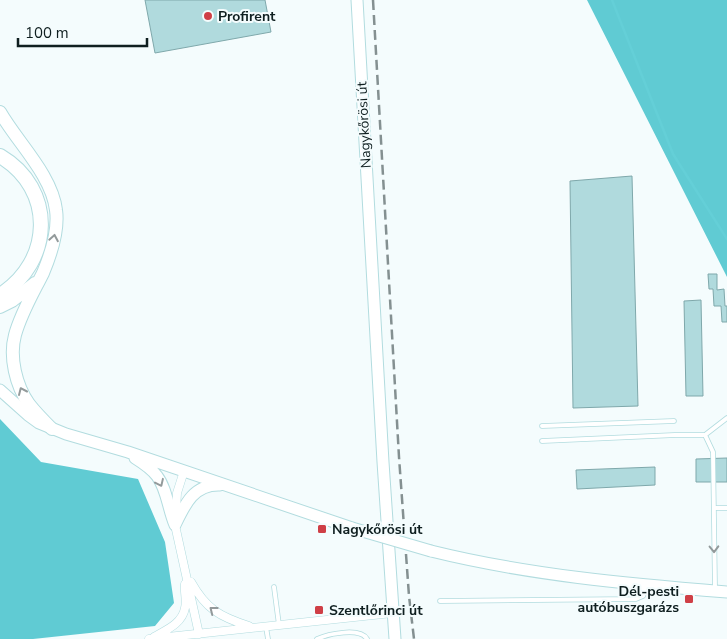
<svg xmlns="http://www.w3.org/2000/svg" width="727" height="639" font-family="'Nunito Sans',sans-serif">
<style>
.forest{fill:#60cbd3}
.lines{fill:none;stroke-linecap:round;stroke-linejoin:round}
.stream{stroke:#64cfd7;stroke-width:2.5}
.building{fill:#b0dadd;stroke:#7fa8ab}
.service-casing{stroke:#b2dcdf;stroke-width:5.5}
.minor-casing{stroke:#b2dcdf;stroke-width:9}
.secondary-casing{stroke:#b2dcdf;stroke-width:13}
.primary-casing{stroke:#b2dcdf;stroke-width:14}
.motorway-casing{stroke:#b2dcdf;stroke-width:16}
.service{stroke:#fff;stroke-width:4}
.minor{stroke:#fff;stroke-width:8}
.secondary{stroke:#fff;stroke-width:11}
.primary{stroke:#fff;stroke-width:12}
.motorway{stroke:#fff;stroke-width:14}
.rail{stroke:#849091;stroke-width:2.5;stroke-dasharray:10 5;stroke-linecap:butt}
.secondary-bridge-casing{stroke:#b2dcdf;stroke-width:13;stroke-linecap:butt}
.secondary-bridge{stroke:#fff;stroke-width:11}
.oneway{stroke:#939a9b}
.poi-dot{fill:#cf3f46;stroke:#f4fcfd;stroke-width:2}
.labels{text-anchor:middle;dominant-baseline:central;stroke-width:4;stroke-linejoin:round;paint-order:stroke}
.poi-label{font-size:14px;font-weight:bold;fill:#0f1f20;stroke:#f4fcfd;text-anchor:start}
.street-label{font-size:14px;fill:#0f1f20;stroke:#f4fcfd}
</style>
<rect width="100%" height="100%" fill="#f4fcfd"/>
<path class="forest" d="M 587,0 L 727,0 L 727,277 Z
M 0,419 L 41,462 L 138,479 L 165,542 L 174,603 L 155,626 L 33,639 L 0,639 Z"/>
<g class="lines">
<path class="stream" d="M 612,0 L 673,154 L 727,239"/>
</g>
<path class="building" d="M 145,0 L 265,0 L 271,32 L 155,53 Z
M 632,176 L 638,406 L 573,408 L 570,181 Z
M 708,274 L 717,274 L 717,290 L 724,289 L 725,306 L 727,306 L 727,322 L 722,322 L 721,306 L 714,306 L 713,289 L 709,289 Z
M 701,300 L 703,396 L 686,396 L 684,301 Z
M 727,458 L 727,482 L 696,482 L 696,459 Z
M 655,467 L 655,485 L 577,489 L 576,470 Z"/>
<g class="lines">
<g class="service-casing">
<path id="service" d="M 542,426 L 674,421
M 705,435 L 713,452 L 715,589
M 542,441 L 675,435 L 705,435 L 727,418
M 714,508 L 727,508
M 274,587 L 279,625
M 440,601 L 636,599 L 643,596 L 647,586
M 266,627 L 268,639
M 317,639 C 328,634 360,627 367,639"/>
</g>
<g class="minor-casing">
<path id="minor" d="M 184,471 L 177,493 L 175,525 L 199,634
M 191,582 C 206,609 220,617 249,626
M 154,637 C 166,630 182,624 185,608 C 187,600 184,592 185,584
M 149,639 L 392,613"/>
</g>
<g class="secondary-casing">
<path id="secondary" d="M 357,0 L 383,462 L 395,639
M 0,390 L 28,415 L 39,423 L 66,434 L 128,452 L 352,528
M 135,458 C 143,463 151,468 157,476 C 167,489 168,509 175,525
M 175,525 C 185,504 194,484 220,485
M 431,551 C 528,575 628,584 727,592"/>
</g>
<g class="primary-casing">
<path id="primary" d="M 0,112 C 17,142 52,175 56,210 C 59,231 51,254 43,273 C 33,293 21,313 15,335 C 9,357 16,386 29,404 C 36,413 44,421 52,429
M 0,307 L 12,301 L 35,283"/>
</g>
<g class="motorway-casing">
<path id="motorway" d="M 0,156 C 56,189 53,262 0,295"/>
</g>
<use href="#service" class="service"/>
<use href="#minor" class="minor"/>
<use href="#secondary" class="secondary"/>
<use href="#primary" class="primary"/>
<use href="#motorway" class="motorway"/>
<path class="rail" d="M 373,0 L 399,457 L 409,596 L 414,639"/>
<g class="secondary-bridge-casing">
<path id="secondary-bridge" d="M 352,528 L 431,551"/>
</g>
<use href="#secondary-bridge" class="secondary-bridge"/>
</g>
<defs><path id="oneway-chevron" d="M-2-3.5L2.5 0L-2 3.5" fill="none" stroke-width="1.6" stroke-linecap="round" stroke-linejoin="round" transform="scale(1.25)"/></defs>
<g class="oneway">
<use href="#oneway-chevron" transform="translate(54 238) rotate(-80)"/>
<use href="#oneway-chevron" transform="translate(22 391) rotate(-114)"/>
<use href="#oneway-chevron" transform="translate(160 483) rotate(65)"/>
<use href="#oneway-chevron" transform="translate(714 549) rotate(89)"/>
<use href="#oneway-chevron" transform="translate(213 610) rotate(-142)"/>
</g>
<g class="poi-dot">
<circle cx="208" cy="16" r="5"/>
<rect x="317" y="524" width="10" height="10" rx="2.5"/>
<rect x="684" y="594" width="10" height="10" rx="2.5"/>
<rect x="314" y="605" width="10" height="10" rx="2.5"/>
</g>
<g class="labels">
<g class="poi-label">
<text x="218" y="16">Profirent</text>
<text x="332" y="529">Nagykőrösi út</text>
<text x="679" y="591" text-anchor="end">Dél-pesti<tspan x="679" dy="16">autóbuszgarázs</tspan></text>
<text x="329" y="610">Szentlőrinci út</text>
</g>
<g class="street-label">
<text transform="translate(364 125) rotate(-93)">Nagykőrösi út</text>
</g>
</g>
<path d="M18 38v8h129v-8" fill="none" stroke="#0f1f20" stroke-width="2.5"/>
<text x="25" y="38" font-size="15" fill="#0f1f20" stroke="#f4fcfd" stroke-width="4" paint-order="stroke">100 m</text>
</svg>
